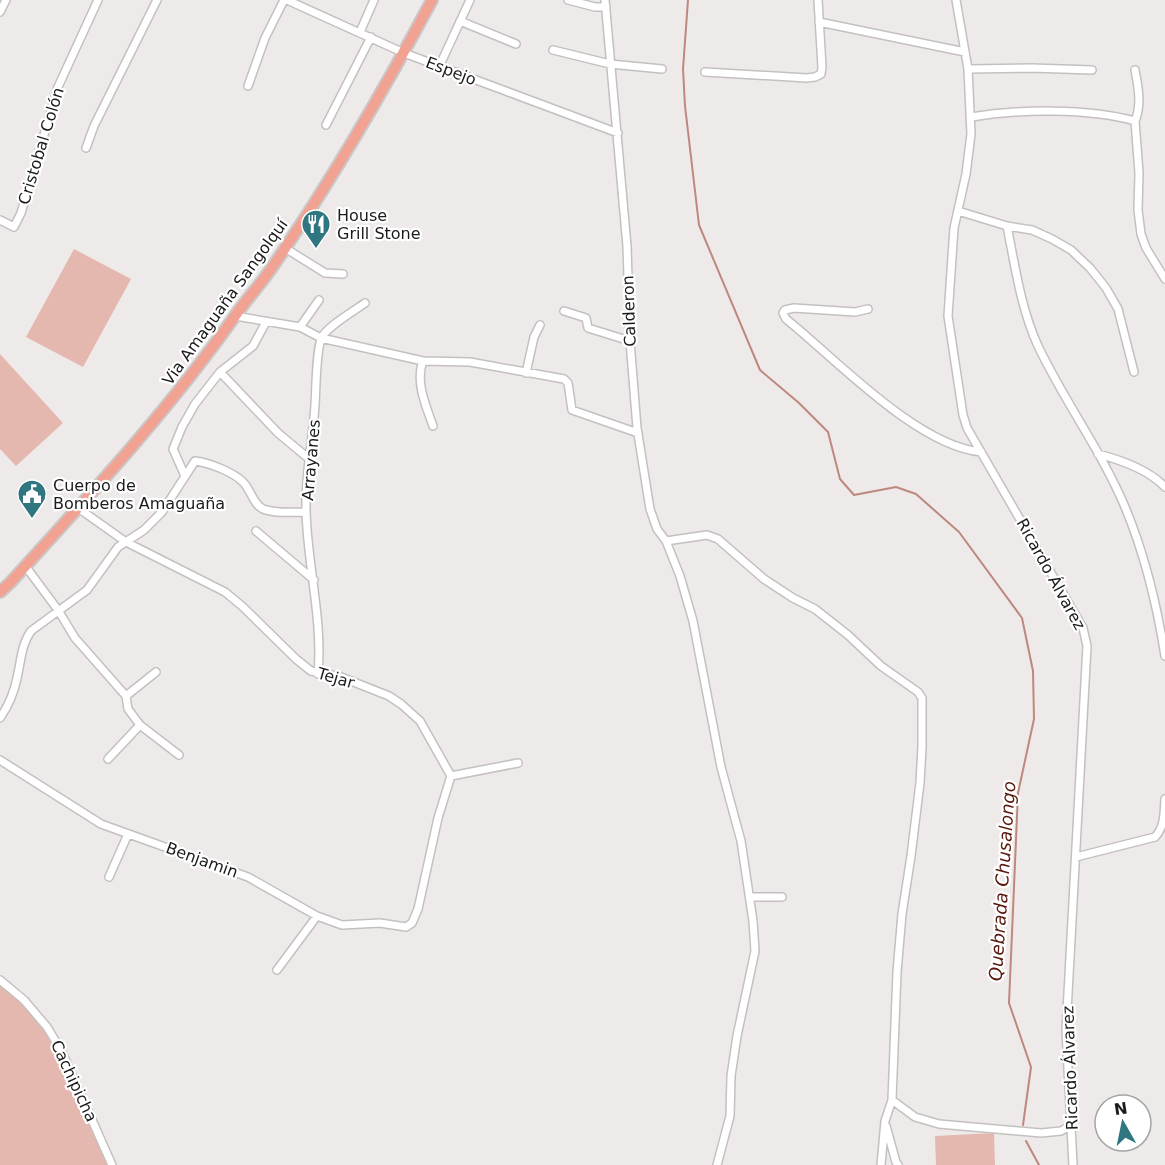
<svg xmlns="http://www.w3.org/2000/svg" width="1165" height="1165" font-family="'DejaVu Sans',sans-serif">
<style>
.park{fill:#e4b8ae}
.lines{fill:none;stroke-linecap:round;stroke-linejoin:round}
.stream{stroke:#bd887e;stroke-width:2}
.minor-casing{stroke:#c4c0c0;stroke-width:10}
.highway-casing{stroke:#c9c8c8;stroke-width:14}
.minor{stroke:#fff;stroke-width:7}
.highway{stroke:#f2a292;stroke-width:10}
.labels{text-anchor:middle;dominant-baseline:central;stroke-width:4.5;stroke-linejoin:round;paint-order:stroke}
.street-label{font-size:16px;fill:#1c1b1b;stroke:#fff}
.poi-label{font-size:16px;fill:#1c1b1b;stroke:#fff;text-anchor:start}
.water-label{font-size:18px;font-style:italic;fill:#59180e;stroke:#fff}
</style>
<rect width="100%" height="100%" fill="#eeeae9"/>
<path class="park" d="M 74,249 L 131,279 L 83,367 L 26,337 Z
M 0,354 L 63,423 L 16,466 L 0,449 Z
M 0,981 L 22,1002 L 45,1028 L 59,1051 L 107,1165 L 0,1165 Z
M 994,1133 L 995,1165 L 936,1165 L 935,1136 Z"/>
<g class="lines">
<path class="stream" d="M 688,0 L 683,69 L 685,106 L 699,225 L 760,370 L 799,403 L 828,432 L 840,479 L 854,495 L 896,487 L 916,494 L 959,532 L 1022,618 L 1033,671 L 1034,719 L 1018,793 L 1009,1003 L 1031,1067 L 1023,1125
M 1026,1141 L 1039,1165"/>
<g class="minor-casing">
<path id="minor" d="M 287,0 L 404,53 L 618,133
M 568,0 L 595,7 L 606,7
M 605,0 L 627,246 L 630,341 L 637,428 L 650,509 L 657,529 L 666,541 L 707,535 L 718,539 L 764,579 L 793,598 L 815,609 L 848,635 L 881,666 L 918,692 L 922,698 L 922,747 L 920,783 L 911,856 L 902,914 L 897,972 L 892,1100 L 885,1121 L 881,1165
M 956,0 L 968,69 L 971,134 L 966,174 L 954,228 L 948,316 L 963,415 L 967,428 L 1083,628 L 1087,646 L 1066,1030 L 1073,1165
M 0,12 L 6,0
M 460,21 L 516,44
M 819,22 L 965,52
M 360,32 L 374,0
M 553,50 L 610,64 L 662,69
M 439,67 L 470,0
M 968,69 L 1032,68 L 1092,70
M 1135,70 C 1138,86 1142,105 1135,121
M 705,72 L 807,78 L 815,77 L 821,74 L 822,67 L 818,0
M 248,86 L 265,38 L 284,0
M 971,117 C 1019,109 1088,108 1135,121 L 1139,173 L 1138,210 L 1141,234 L 1146,248 L 1165,279
M 326,125 L 371,37
M 86,148 L 94,126 L 157,0
M 958,211 L 1007,226 L 1032,230 L 1052,239 L 1071,250 L 1090,268 L 1106,288 L 1118,309 L 1134,372
M 0,220 L 14,227
M 1007,226 C 1015,266 1021,309 1038,346 C 1064,401 1101,450 1125,507 C 1145,555 1157,605 1165,656
M 14,227 L 21,213 L 58,87 L 98,0
M 285,248 L 325,273 L 343,274
M 868,309 L 855,312 L 794,308 L 785,310 L 783,313 L 786,319 C 836,359 917,446 981,452
M 564,311 L 586,318 L 588,328 L 630,341
M 235,316 L 300,327 L 321,338 L 423,361 L 470,362 L 564,379 L 568,383 L 572,410 L 638,433
M 300,327 L 319,300
M 423,361 C 415,382 426,406 433,426
M 220,372 L 278,433 L 308,458
M 526,373 L 534,337 L 540,325
M 1098,454 C 1121,460 1148,469 1165,487
M 185,476 L 173,449 L 182,427 L 195,404 L 220,372 L 253,346 L 266,322
M 256,531 L 314,580
M 666,541 L 680,576 L 693,621 L 721,767 L 741,841 L 753,921 L 755,951 L 737,1036 L 731,1076 L 730,1116 L 717,1165
M 26,567 L 58,610 L 75,638 L 126,696 L 128,709 L 140,725 L 179,755
M 318,674 C 323,619 307,564 306,510 C 305,474 313,440 315,405 C 316,390 316,348 322,337 C 328,326 354,311 365,303
M 126,696 L 156,672
M 0,718 C 9,705 14,693 17,678 C 21,662 21,645 31,631 L 87,590 L 118,547 L 144,530 L 162,512 L 195,461 C 210,463 233,472 243,482 C 251,490 253,504 263,509 C 276,514 293,512 306,512
M 108,759 L 140,725
M 0,760 L 101,824 L 248,877 L 317,916 L 342,925 L 380,923 L 406,927 L 412,923 L 418,909 L 438,818 L 451,776 L 420,721 L 401,704 L 389,696 L 341,677 L 311,671 L 296,659 L 242,606 L 225,592 L 126,542 L 78,508
M 451,776 L 518,763
M 1076,857 L 1155,837 C 1165,827 1164,812 1165,799
M 109,877 L 128,834
M 751,897 L 782,897
M 277,970 L 317,916
M 0,980 L 24,1000 L 47,1027 L 61,1050 L 112,1165
M 892,1100 L 915,1117 L 939,1124 L 1041,1133 L 1061,1131 L 1072,1125
M 886,1126 L 896,1162 L 898,1165"/>
</g>
<g class="highway-casing">
<path id="highway" d="M 0,592 L 10,583 C 88,497 168,411 235,316 C 246,300 260,285 271,269 C 330,183 383,92 432,0"/>
</g>
<use href="#minor" class="minor"/>
<use href="#highway" class="highway"/>
</g>
<defs>
<g id="restaurant-pin" transform="scale(1.5)"><path d="M0 17L-7.5 6A9.5 9.5 0 1 1 7.5 6Z" fill="#2f7681" stroke="#fff"/><path d="M-5-6h1v4h1v-4h1v4h1v-4h1v5L-1.5 .5V6h-2V.5L-5-1ZM5-6V6H3V1.5H1.5Q1.5-4 5-6Z" fill="#fff"/></g>
<g id="civic-pin" transform="scale(1.5)"><path d="M0 17L-7.5 6A9.5 9.5 0 1 1 7.5 6Z" fill="#2f7681" stroke="#fff"/><path d="M-.6-6.5H3V-4.5H.6V-3L4-1V1h2V6H-6V1h2V-1L-.6-3ZM-1.2 2.5V6h2.4V2.5Z" fill="#fff"/></g>
</defs>
<g fill-rule="evenodd">
<use href="#restaurant-pin" x="316" y="224"/>
<use href="#civic-pin" x="32" y="494"/>
</g>
<g class="labels">
<g class="street-label">
<text transform="translate(451 71) rotate(21)">Espejo</text>
<text transform="translate(41 146) rotate(-73)">Cristobal Colón</text>
<text transform="translate(225 302) rotate(-54)">Via Amaguaña Sangolquí</text>
<text transform="translate(629 311) rotate(-92)">Calderon</text>
<text transform="translate(311 460) rotate(-85)">Arrayanes</text>
<text transform="translate(1051 574) rotate(61)">Ricardo Álvarez</text>
<text transform="translate(336 678) rotate(16)">Tejar</text>
<text transform="translate(202 860) rotate(20)">Benjamin</text>
<text transform="translate(1070 1068) rotate(-92)">Ricardo Álvarez</text>
<text transform="translate(74 1081) rotate(65)">Cachipicha</text>
</g>
<g class="poi-label">
<text x="337" y="215">House<tspan x="337" dy="18">Grill Stone</tspan></text>
<text x="53" y="485">Cuerpo de<tspan x="53" dy="18">Bomberos Amaguaña</tspan></text>
</g>
<g class="water-label">
<text transform="translate(1002 881) rotate(-86)">Quebrada Chusalongo</text>
</g>
</g>
<g transform="translate(1123 1123) rotate(351)"><circle r="28" fill="#ffffff" stroke="#a4a4a4" stroke-width="1.5"/>
<path d="M0-4.5L10 22L0 15L-10 22Z" fill="#2f7681"/>
<text y="-9" font-size="16" font-weight="bold" text-anchor="middle" fill="#1c1b1b">N</text>
</g>
</svg>
